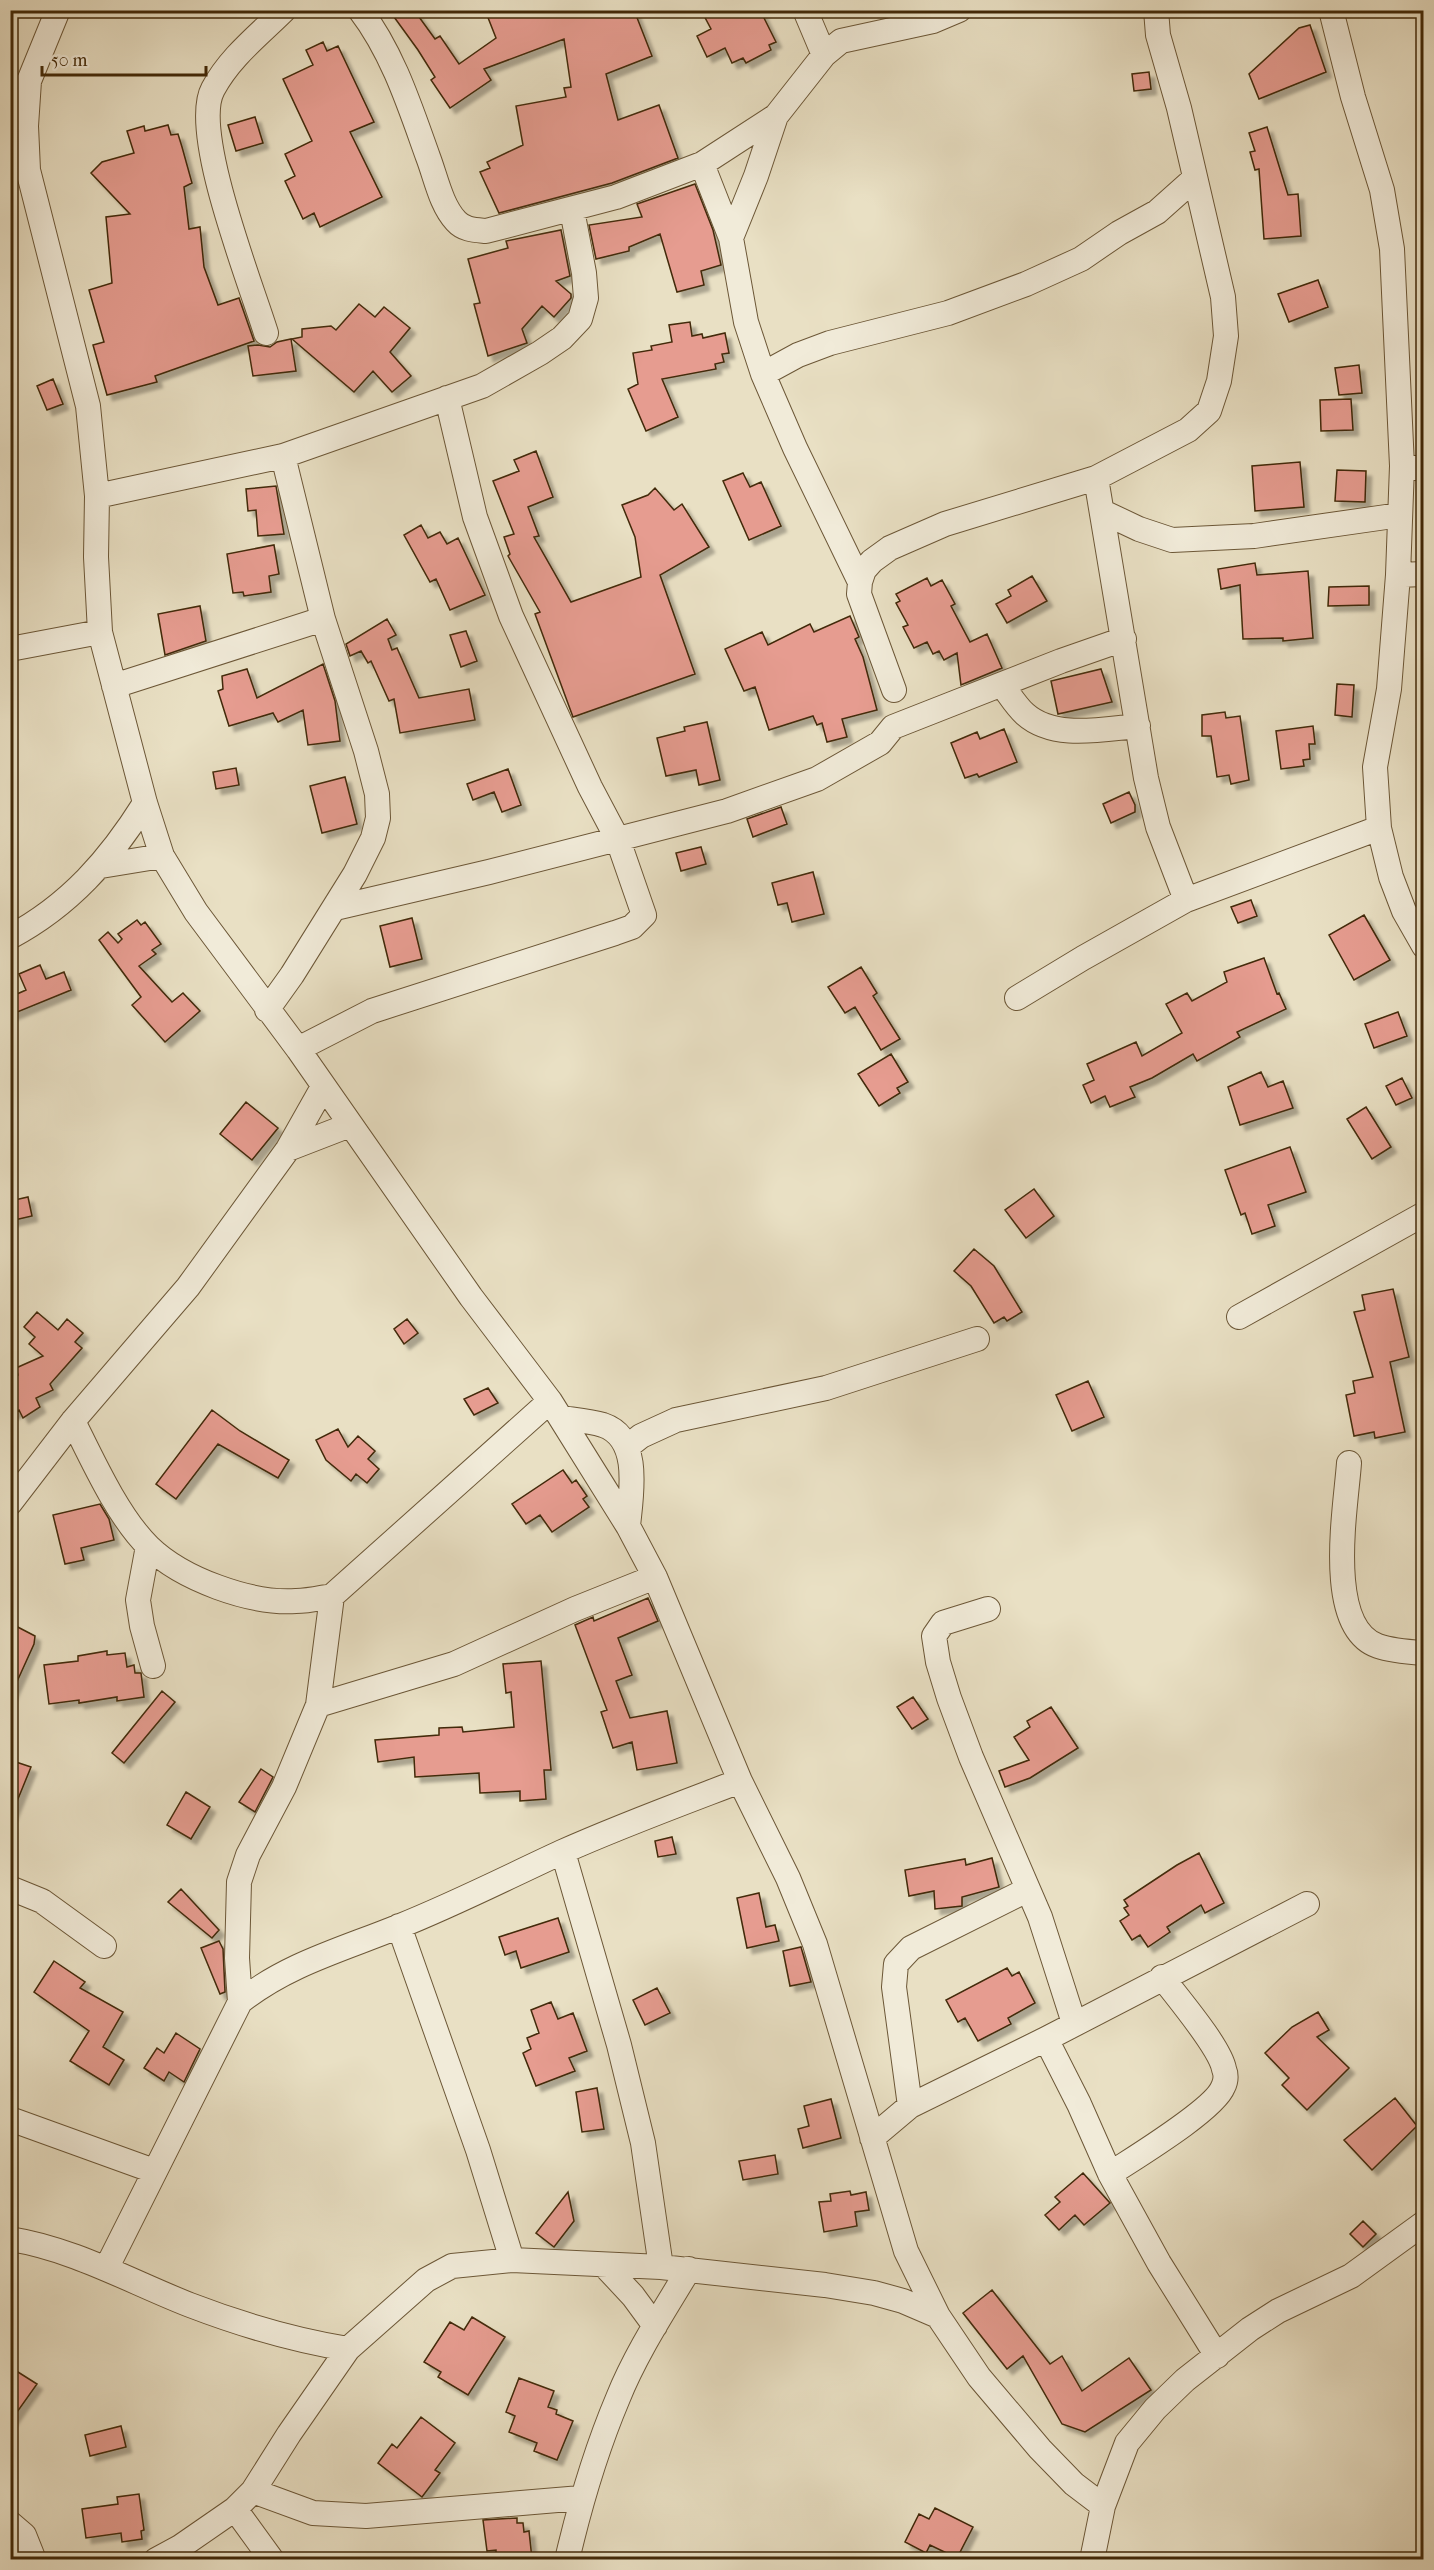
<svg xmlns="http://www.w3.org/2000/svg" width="1434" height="2570" font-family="'IM FELL French Canon',serif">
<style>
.building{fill:#e69c90;stroke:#422908;stroke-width:1.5;filter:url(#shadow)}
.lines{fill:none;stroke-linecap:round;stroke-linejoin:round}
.minor-casing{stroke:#6c5737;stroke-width:26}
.minor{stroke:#f1ebd9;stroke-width:24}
</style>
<defs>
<filter id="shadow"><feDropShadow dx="5.5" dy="5.5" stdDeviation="1.5" flood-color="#0004"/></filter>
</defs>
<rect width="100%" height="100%" fill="#e9e0c4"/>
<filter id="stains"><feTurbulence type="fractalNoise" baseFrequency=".00333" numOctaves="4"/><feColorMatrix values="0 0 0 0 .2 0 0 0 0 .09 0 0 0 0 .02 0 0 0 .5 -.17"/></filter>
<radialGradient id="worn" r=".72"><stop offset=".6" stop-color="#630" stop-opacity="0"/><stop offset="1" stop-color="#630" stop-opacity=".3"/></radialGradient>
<path class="building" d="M 389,10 L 414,10 L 435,39 L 440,36 L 459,64 L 496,38 L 485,10 L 634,10 L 652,56 L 606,74 L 618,120 L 659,105 L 678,158 L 612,183 L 499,213 L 480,172 L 490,168 L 487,162 L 523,145 L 516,106 L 566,97 L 564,88 L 571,87 L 564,39 L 484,69 L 491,80 L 450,108 L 431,80 L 435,77 L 418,50 Z
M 701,10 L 760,10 L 776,42 L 769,45 L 771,50 L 746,63 L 743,58 L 732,63 L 725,48 L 707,57 L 697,36 L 711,29 Z
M 1310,25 L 1326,72 L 1259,99 L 1249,74 L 1299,28 Z
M 323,42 L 327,51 L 338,46 L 374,122 L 350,132 L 382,197 L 320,227 L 314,213 L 303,219 L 285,181 L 295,176 L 285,154 L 312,141 L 283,79 L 313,65 L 306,50 Z
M 1149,72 L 1151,89 L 1134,91 L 1132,74 Z
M 255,117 L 263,143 L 236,151 L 228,125 Z
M 168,125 L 171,135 L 178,134 L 182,147 L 192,183 L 184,187 L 189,229 L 200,227 L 204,267 L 218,305 L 239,298 L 254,341 L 155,376 L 157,382 L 107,395 L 93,345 L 104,342 L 89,290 L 112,283 L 106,217 L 130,214 L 91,173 L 102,162 L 134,153 L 127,131 L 144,126 L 145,131 Z
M 1267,127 L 1288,195 L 1298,194 L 1301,236 L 1264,239 L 1259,169 L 1255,170 L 1250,152 L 1255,151 L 1249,133 Z
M 695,184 L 713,230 L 721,265 L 701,271 L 704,285 L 677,292 L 660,234 L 629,247 L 629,251 L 596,259 L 589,225 L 642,217 L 637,204 Z
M 561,230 L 570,276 L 556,281 L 571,294 L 571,298 L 554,317 L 542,306 L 522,329 L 527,343 L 488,356 L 474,304 L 480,303 L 468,259 L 508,248 L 506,241 Z
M 1318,280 L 1328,307 L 1289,322 L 1278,294 Z
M 359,304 L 375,317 L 384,307 L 410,328 L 390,352 L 411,376 L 392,392 L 373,371 L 354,392 L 292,339 L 302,337 L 302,329 L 331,326 L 336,330 Z
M 690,322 L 692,336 L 702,334 L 703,338 L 725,333 L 729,353 L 722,354 L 724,362 L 715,364 L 716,369 L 662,379 L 678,417 L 646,431 L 628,389 L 638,384 L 633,353 L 652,350 L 651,346 L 672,342 L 669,325 Z
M 291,339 L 296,371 L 253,376 L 248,346 L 258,345 L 270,347 L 277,342 Z
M 1359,365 L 1362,393 L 1339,395 L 1335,368 Z
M 53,379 L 63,404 L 47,410 L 37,386 Z
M 1351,399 L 1353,430 L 1321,431 L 1320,400 Z
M 536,451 L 553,497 L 528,507 L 539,536 L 534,537 L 571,602 L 641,577 L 635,537 L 622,505 L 648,495 L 655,488 L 674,510 L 682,504 L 709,547 L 660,575 L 695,674 L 573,717 L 535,614 L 540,612 L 508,556 L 510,554 L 504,537 L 514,534 L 493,481 L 519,471 L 514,460 Z
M 1300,462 L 1304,507 L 1255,511 L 1252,466 Z
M 1337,470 L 1366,471 L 1365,502 L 1335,501 Z
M 743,473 L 750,487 L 761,482 L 781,526 L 749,540 L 723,481 Z
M 276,486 L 284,534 L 258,536 L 256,510 L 248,511 L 246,489 Z
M 421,525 L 428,538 L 440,532 L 447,544 L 458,538 L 485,595 L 450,610 L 436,579 L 430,582 L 404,535 Z
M 274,545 L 279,574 L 269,576 L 271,592 L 244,596 L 243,592 L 233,593 L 227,554 Z
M 1255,563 L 1257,575 L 1308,571 L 1313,638 L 1283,641 L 1283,638 L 1243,639 L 1240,585 L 1221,589 L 1218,569 Z
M 1032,576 L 1047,601 L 1007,623 L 996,604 L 1011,596 L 1008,590 Z
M 927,578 L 931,586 L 942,580 L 955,604 L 951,606 L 970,642 L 987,634 L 1002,668 L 961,685 L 957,653 L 944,660 L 939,651 L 933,654 L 927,642 L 914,648 L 903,627 L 908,625 L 896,603 L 900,601 L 896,594 Z
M 1369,586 L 1369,605 L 1328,606 L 1329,587 Z
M 200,606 L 206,641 L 165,655 L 158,614 Z
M 850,616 L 859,637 L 855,639 L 863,657 L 877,710 L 842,719 L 847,737 L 827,742 L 822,723 L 817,725 L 813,716 L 769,730 L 755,687 L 744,691 L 725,649 L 762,632 L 768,645 L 810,624 L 814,632 Z
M 387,619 L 396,635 L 388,639 L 392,650 L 397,648 L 419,698 L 469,689 L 475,720 L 400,733 L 394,699 L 389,701 L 371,661 L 368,663 L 361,651 L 350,656 L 346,644 Z
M 466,631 L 477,661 L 461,667 L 450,635 Z
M 323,664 L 335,701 L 340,741 L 308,745 L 303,710 L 278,722 L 273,713 L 229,726 L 218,691 L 223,689 L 222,676 L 247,669 L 257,698 Z
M 1101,669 L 1112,702 L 1058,714 L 1051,681 Z
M 1337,684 L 1354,685 L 1352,717 L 1335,715 Z
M 1225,712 L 1226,718 L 1240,716 L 1249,780 L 1231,784 L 1229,775 L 1217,777 L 1211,736 L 1202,736 L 1202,715 Z
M 707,722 L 720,780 L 699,785 L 696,770 L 666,776 L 657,738 L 685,731 L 684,727 Z
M 1313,726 L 1315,744 L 1309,744 L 1310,759 L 1303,760 L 1304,766 L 1281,769 L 1276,731 Z
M 1004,729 L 1017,762 L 979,777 L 977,774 L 965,778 L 951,743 L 977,732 L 980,739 Z
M 236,768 L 239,785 L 216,789 L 213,772 Z
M 508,769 L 521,805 L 502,812 L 494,792 L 473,800 L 467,784 Z
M 345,777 L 357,824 L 322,833 L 310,786 Z
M 1129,792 L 1135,805 L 1135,812 L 1111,823 L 1103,804 Z
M 781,807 L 787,824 L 753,837 L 747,819 Z
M 701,847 L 706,864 L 681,871 L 676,853 Z
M 813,872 L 824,914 L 792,922 L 787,903 L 778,905 L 772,883 Z
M 1251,900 L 1257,916 L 1238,923 L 1231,907 Z
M 1364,915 L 1390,960 L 1354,980 L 1329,935 Z
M 412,918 L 422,959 L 390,967 L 380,926 Z
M 137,920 L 141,925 L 145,922 L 161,944 L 152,950 L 156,954 L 139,966 L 172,1002 L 183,993 L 200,1011 L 165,1042 L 132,1005 L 141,997 L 99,940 L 108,932 L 118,943 L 122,939 L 118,934 Z
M 1264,958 L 1277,994 L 1279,993 L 1286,1009 L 1237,1032 L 1240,1037 L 1197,1061 L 1193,1054 L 1152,1078 L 1130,1087 L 1135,1097 L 1110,1107 L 1105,1096 L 1091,1103 L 1083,1085 L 1094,1080 L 1087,1064 L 1136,1042 L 1142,1056 L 1182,1033 L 1166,1004 L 1187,993 L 1192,1001 L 1227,982 L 1224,972 Z
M 40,965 L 46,979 L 64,972 L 71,990 L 10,1015 L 10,997 L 26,990 L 19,974 Z
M 861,967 L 877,993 L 873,996 L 900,1039 L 881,1050 L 855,1007 L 845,1013 L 828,987 Z
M 1398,1012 L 1407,1036 L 1374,1048 L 1365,1024 Z
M 891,1054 L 908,1082 L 897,1088 L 900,1093 L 879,1106 L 858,1074 Z
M 1261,1072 L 1268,1087 L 1283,1081 L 1293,1108 L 1240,1125 L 1228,1087 Z
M 1402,1078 L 1412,1098 L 1396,1105 L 1386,1086 Z
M 246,1102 L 278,1128 L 252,1160 L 220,1134 Z
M 1366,1107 L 1391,1147 L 1372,1159 L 1347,1119 Z
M 1290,1147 L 1306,1192 L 1268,1205 L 1275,1226 L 1252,1234 L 1245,1213 L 1241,1215 L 1225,1170 Z
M 1034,1189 L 1054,1216 L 1026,1238 L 1005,1210 Z
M 28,1197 L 32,1216 L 10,1221 L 10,1201 Z
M 974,1249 L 994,1266 L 1022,1312 L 1007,1321 L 1004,1317 L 994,1323 L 971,1286 L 954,1271 Z
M 1393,1289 L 1409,1357 L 1390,1362 L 1405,1432 L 1375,1438 L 1374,1432 L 1354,1436 L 1346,1395 L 1355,1393 L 1353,1381 L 1373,1377 L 1354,1312 L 1365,1310 L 1362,1295 Z
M 37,1312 L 58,1330 L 67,1319 L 83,1333 L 75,1342 L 82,1348 L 50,1384 L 53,1390 L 36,1398 L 40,1407 L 23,1418 L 19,1410 L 10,1415 L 10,1379 L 18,1375 L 16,1368 L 43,1356 L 29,1344 L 35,1337 L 24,1327 Z
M 407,1319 L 418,1333 L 404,1344 L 394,1329 Z
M 1088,1381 L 1104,1417 L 1072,1431 L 1056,1395 Z
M 488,1388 L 498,1403 L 474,1415 L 464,1399 Z
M 212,1410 L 240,1431 L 289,1460 L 278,1478 L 218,1444 L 176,1499 L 156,1484 Z
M 338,1429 L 348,1447 L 358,1436 L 375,1451 L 368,1459 L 379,1469 L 367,1483 L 356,1474 L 351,1481 L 326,1460 L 316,1440 Z
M 563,1470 L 572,1483 L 576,1480 L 587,1496 L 583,1499 L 589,1507 L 552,1532 L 540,1515 L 526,1524 L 512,1504 Z
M 100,1504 L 109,1519 L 114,1540 L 81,1548 L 84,1560 L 65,1564 L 53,1515 Z
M 648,1598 L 658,1621 L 618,1638 L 632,1675 L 616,1681 L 630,1718 L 667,1711 L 677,1763 L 637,1770 L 632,1742 L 613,1748 L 601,1712 L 607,1710 L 575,1625 L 593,1617 L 594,1621 Z
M 10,1623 L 35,1636 L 34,1644 L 10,1697 Z
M 107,1651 L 107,1655 L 125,1653 L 127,1667 L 134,1665 L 135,1673 L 141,1673 L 144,1697 L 117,1701 L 117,1697 L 79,1703 L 79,1700 L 49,1704 L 44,1665 L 78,1661 L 78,1656 Z
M 541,1661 L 551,1770 L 544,1770 L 546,1799 L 520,1801 L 520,1791 L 480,1793 L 479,1773 L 415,1777 L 414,1757 L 378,1762 L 375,1740 L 439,1735 L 439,1728 L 462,1727 L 463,1732 L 514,1727 L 511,1692 L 506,1693 L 503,1664 Z
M 162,1691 L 175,1702 L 124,1763 L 112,1753 Z
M 913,1697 L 928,1719 L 912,1729 L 897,1707 Z
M 1051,1707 L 1078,1748 L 1030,1778 L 1005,1787 L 999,1771 L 1029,1760 L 1014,1737 L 1030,1727 L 1027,1721 Z
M 10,1760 L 31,1767 L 11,1816 L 10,1816 Z
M 261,1769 L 273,1777 L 255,1812 L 239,1802 Z
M 186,1792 L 210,1807 L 191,1839 L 167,1825 Z
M 672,1837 L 676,1854 L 658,1857 L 655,1841 Z
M 1199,1853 L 1224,1903 L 1205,1913 L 1201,1905 L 1167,1927 L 1170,1932 L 1148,1947 L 1140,1935 L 1132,1940 L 1120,1921 L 1129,1915 L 1124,1908 L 1128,1906 L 1124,1900 L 1177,1865 Z
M 992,1858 L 999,1887 L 962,1897 L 962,1906 L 935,1909 L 934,1891 L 909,1896 L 905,1870 L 965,1859 L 966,1865 Z
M 181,1889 L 219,1930 L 212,1938 L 168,1902 Z
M 759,1893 L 766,1927 L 775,1925 L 779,1941 L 747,1948 L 737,1898 Z
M 558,1918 L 569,1952 L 521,1968 L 516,1951 L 505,1955 L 499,1937 Z
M 219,1941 L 223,1949 L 225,1992 L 220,1994 L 201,1948 Z
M 801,1947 L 811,1982 L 790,1986 L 783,1951 Z
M 54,1961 L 85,1982 L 80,1988 L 123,2012 L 103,2047 L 124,2060 L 109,2085 L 70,2061 L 89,2031 L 34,1992 Z
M 1007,1968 L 1012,1976 L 1019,1972 L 1035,2003 L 1008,2018 L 1011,2024 L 978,2041 L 965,2018 L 958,2022 L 946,2000 Z
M 657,1988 L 670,2013 L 645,2025 L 633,2000 Z
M 551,2002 L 558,2019 L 573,2013 L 587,2051 L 569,2058 L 575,2071 L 536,2086 L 523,2053 L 531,2049 L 527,2038 L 539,2033 L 531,2010 Z
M 1318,2012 L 1329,2030 L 1317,2037 L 1349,2068 L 1307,2110 L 1282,2085 L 1289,2078 L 1265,2053 L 1292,2027 Z
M 176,2033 L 200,2049 L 184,2082 L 169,2072 L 164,2081 L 144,2068 L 157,2048 L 164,2053 Z
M 597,2088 L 604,2129 L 582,2132 L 576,2092 Z
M 1395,2098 L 1417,2126 L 1372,2170 L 1344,2140 Z
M 831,2099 L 841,2138 L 803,2148 L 798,2129 L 809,2126 L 804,2106 Z
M 775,2155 L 778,2174 L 743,2180 L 739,2161 Z
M 1083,2173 L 1110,2203 L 1084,2225 L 1075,2215 L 1059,2230 L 1045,2215 L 1060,2202 L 1055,2197 Z
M 850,2191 L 851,2195 L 866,2192 L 869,2210 L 855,2212 L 857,2226 L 824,2232 L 819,2202 L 831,2201 L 830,2194 Z
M 568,2192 L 574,2221 L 554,2247 L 536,2233 Z
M 1363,2221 L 1376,2234 L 1363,2247 L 1350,2234 Z
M 992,2290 L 1050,2364 L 1062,2356 L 1082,2391 L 1129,2358 L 1151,2390 L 1085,2432 L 1062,2424 L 1023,2356 L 1007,2369 L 963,2313 Z
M 472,2317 L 505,2337 L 468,2395 L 438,2377 L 441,2372 L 424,2362 L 450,2322 L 464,2330 Z
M 10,2367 L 37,2384 L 10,2422 Z
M 519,2378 L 554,2391 L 548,2407 L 557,2410 L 556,2414 L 573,2421 L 557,2460 L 534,2451 L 537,2443 L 509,2432 L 515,2416 L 506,2412 Z
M 421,2417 L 455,2443 L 435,2470 L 440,2473 L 422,2497 L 378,2463 L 392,2444 L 397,2448 Z
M 121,2426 L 126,2447 L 90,2456 L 85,2435 Z
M 139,2494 L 144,2530 L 141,2531 L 142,2539 L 122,2542 L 121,2533 L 86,2538 L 82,2509 L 118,2504 L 117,2497 Z
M 935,2508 L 973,2527 L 957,2558 L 930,2545 L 926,2553 L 905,2542 L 919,2514 L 929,2519 Z
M 517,2518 L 517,2523 L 523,2523 L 524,2532 L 529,2531 L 532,2559 L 496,2559 L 496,2550 L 487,2551 L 483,2520 Z"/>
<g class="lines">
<g class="minor-casing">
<path id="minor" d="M 360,10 C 393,53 410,107 428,157 C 436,178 441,205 456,221 C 464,230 475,230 486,231 L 616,197 L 702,164 L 776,116 L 824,55 L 841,41 L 933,21 L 959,10
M 805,10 L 824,55
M 1331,10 L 1353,97 L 1382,190 L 1392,249 L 1402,466 L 1398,575 L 1389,689 L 1375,767 L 1379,828 L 1391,877 L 1404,911 L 1424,946
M 29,81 L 26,126 L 28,170 L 88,406 L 97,496 L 96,557 L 100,632 L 145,803 L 162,856 L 196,912 L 298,1049 L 471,1297 L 550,1401 L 628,1526 L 655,1577 L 740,1781 L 788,1878 L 815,1944 L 906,2251 L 938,2316 L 979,2377 L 1040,2449 L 1074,2484 L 1103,2506
M 20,92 L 29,81 L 58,10
M 702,164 L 731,238 L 746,322 L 763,374 L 795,448 L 860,582
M 731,238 L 756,176 L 776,116
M 266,333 C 251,284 190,131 213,89 C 230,57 259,35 284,10
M 763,374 L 798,355 L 830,343 L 948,313 L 1026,284 L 1081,259 L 1119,233 L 1157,212 L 1194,179
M 1402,466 L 1424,469
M 1096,478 L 1146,778 L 1158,827 L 1186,900
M 97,496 L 283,456 L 482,386 L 540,353 L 562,338 L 580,319 L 586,298 L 584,273 L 572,210
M 1103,512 L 1139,529 L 1172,540 L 1254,536 L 1400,515
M 1398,575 L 1424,574
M 10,649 L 100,632
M 1002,685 C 1009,694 1016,706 1025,714 C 1054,740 1102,729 1138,726
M 114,686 L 323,619
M 894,690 L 859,594 L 860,582 L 864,570 L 872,561 L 890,548 L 945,524 L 1096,478 L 1188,430 L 1209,411 L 1219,381 L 1226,336 L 1223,297 L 1179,108 L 1158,35 L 1156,10
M 101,866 L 162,856
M 335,908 L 489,872 L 727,811 L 817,779 L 880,743 L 893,727 L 1061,661 L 1124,639
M 10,937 C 70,905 110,859 145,803
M 1017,998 L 1083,958 L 1186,900 L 1379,828
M 267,1010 L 292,975 L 355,874 L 373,838 L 378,818 L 377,794 L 366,751 L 323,619 L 283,456
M 298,1049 L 372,1011 L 615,933 L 632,927 L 644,915 L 618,840 L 590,787 L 511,616 L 475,517 L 447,398
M 288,1149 L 350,1125
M 1239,1317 L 1424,1214
M 561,1418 C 575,1420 590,1421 603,1425 C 642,1438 631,1495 628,1526
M 73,1421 C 92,1459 118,1517 149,1547 C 182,1579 250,1604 296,1601 C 308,1601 320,1598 332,1596 L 550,1401
M 627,1447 L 641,1436 L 676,1420 L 826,1388 L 977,1339
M 1349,1463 C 1346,1507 1324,1627 1378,1646 C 1392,1651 1409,1652 1424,1653
M 10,1503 L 73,1421 L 188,1287 L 288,1149 L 323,1087
M 148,1546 L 138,1600 L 142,1626 L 153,1666
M 988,1609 L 943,1623 L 934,1636 L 938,1662 L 949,1698 L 971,1757 L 1040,1917 L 1074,2023
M 318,1705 L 454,1664 L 575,1609 L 655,1577
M 563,1852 L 619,2045 L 643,2143 L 661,2267
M 10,1888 L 42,1901 L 104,1946
M 399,1926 L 478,2150 L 512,2260
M 240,2002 L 237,1958 L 239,1882 L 248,1855 L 284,1787 L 318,1705 L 332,1596
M 1046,2039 L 1079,2104 L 1110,2174 L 1159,2263 L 1217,2356
M 910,2106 L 894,1987 L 896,1964 L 911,1948 L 1027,1890
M 10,2119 L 154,2171
M 872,2138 L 910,2106 L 1046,2039 L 1307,1904
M 1110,2174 C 1134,2158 1214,2110 1223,2087 C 1226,2081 1226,2074 1224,2069 C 1220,2047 1177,1997 1162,1977
M 10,2239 C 74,2249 131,2282 190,2305 C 242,2325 293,2340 348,2349
M 604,2265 L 633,2296 L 655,2326
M 106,2269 L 240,2002 C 287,1964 344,1949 400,1926 C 455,1904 508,1877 562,1852 C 620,1826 680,1804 740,1781
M 253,2491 L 313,2513 L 366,2516 L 581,2498
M 235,2509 L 272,2560
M 10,2523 L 24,2535 L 34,2560
M 156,2560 L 180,2547 L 235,2509 L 253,2491 L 289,2434 L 348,2349 L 426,2280 L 452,2266 L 512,2260 L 661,2267 L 825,2285 L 874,2293 L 903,2301 L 938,2316
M 567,2560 C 580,2504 596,2450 618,2398 C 636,2353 664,2311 689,2269
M 1092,2560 L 1103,2506 L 1127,2443 L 1155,2409 L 1185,2380 L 1250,2329 L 1278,2311 L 1351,2276 L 1424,2223"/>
</g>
<use href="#minor" class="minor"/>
</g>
<rect width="1434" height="2570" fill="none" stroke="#e9e0c4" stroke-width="36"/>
<rect x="12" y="12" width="1410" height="2546" fill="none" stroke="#422908" stroke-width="3"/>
<rect x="18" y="18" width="1398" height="2534" fill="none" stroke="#422908" stroke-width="1.5"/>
<path d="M42 66v9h164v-9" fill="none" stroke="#422908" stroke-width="3"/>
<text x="51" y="66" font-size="18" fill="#422908" stroke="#f1ebd9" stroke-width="4.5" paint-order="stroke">50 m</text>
<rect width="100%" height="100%" filter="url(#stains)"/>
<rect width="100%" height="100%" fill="url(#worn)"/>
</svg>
